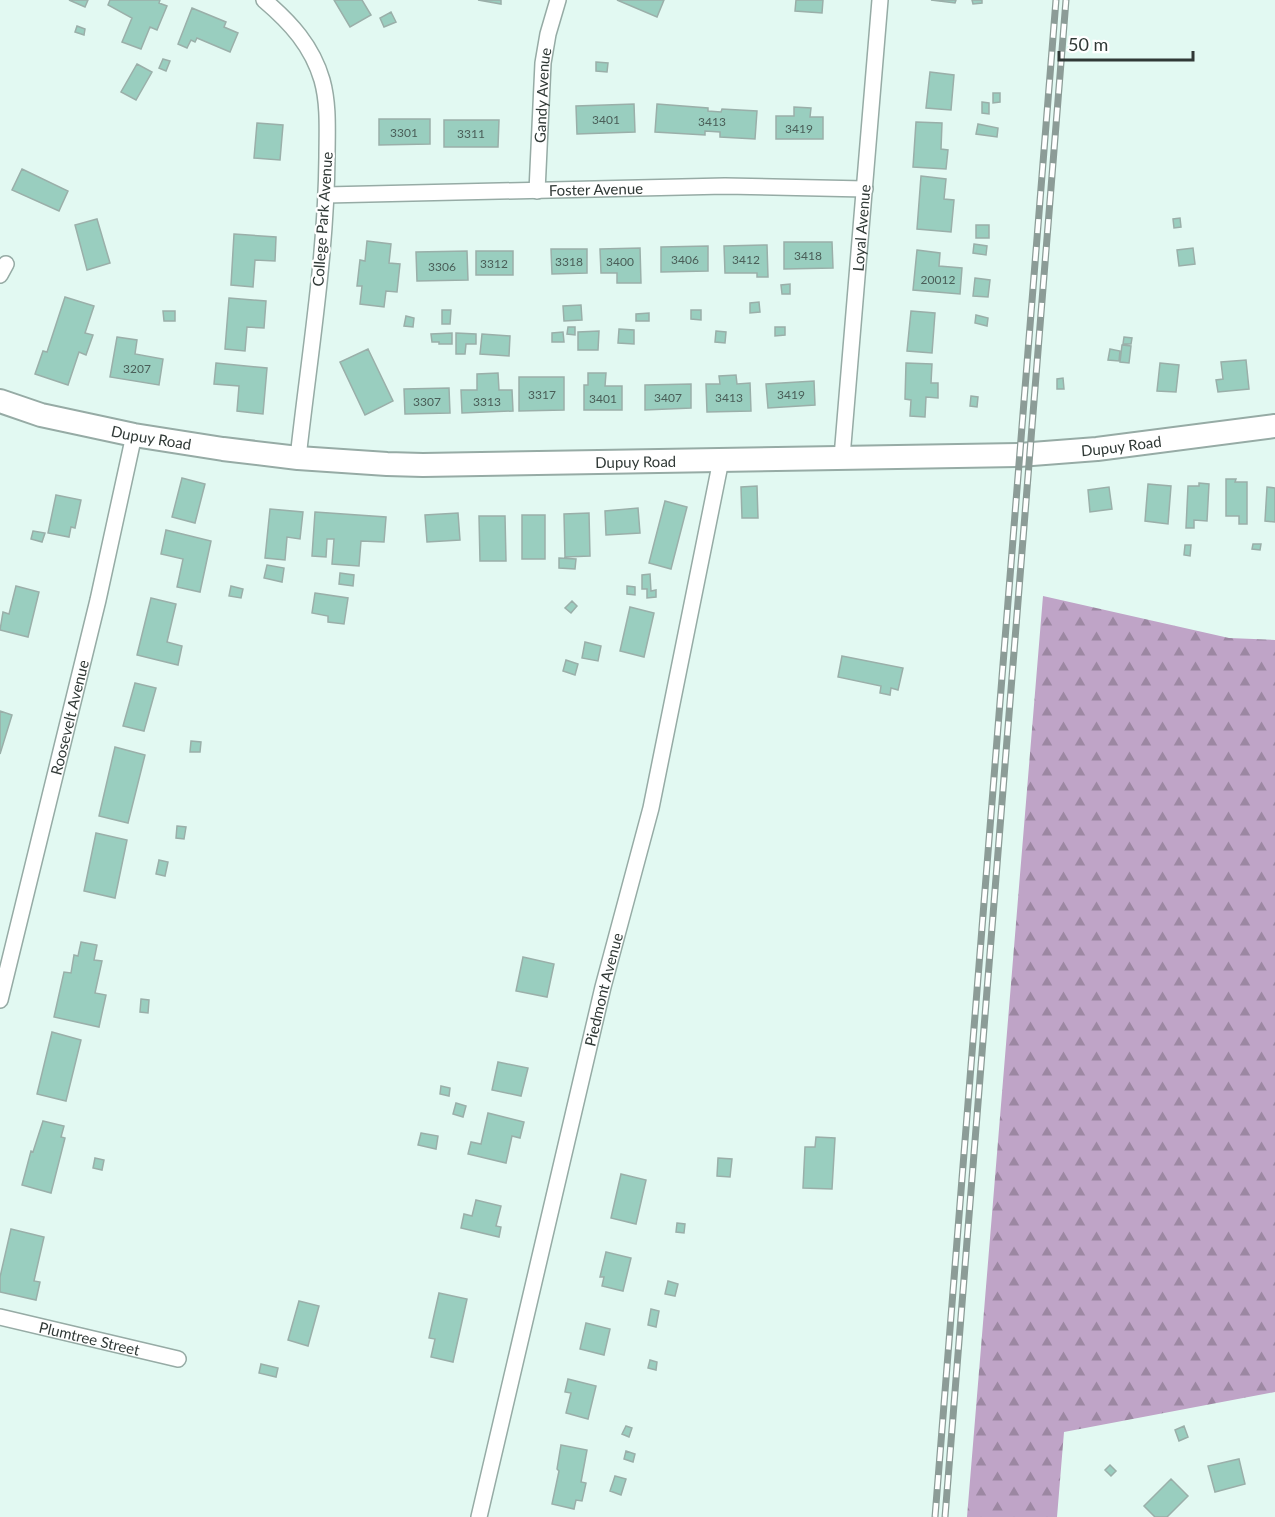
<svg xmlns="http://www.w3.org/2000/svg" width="1275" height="1517" font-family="Lato,sans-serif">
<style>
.forest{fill:url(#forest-firs)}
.building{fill:#99cebf;stroke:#9aafa9;stroke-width:1.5}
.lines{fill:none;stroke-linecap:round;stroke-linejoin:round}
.street-casing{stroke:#96aba5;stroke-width:18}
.secondary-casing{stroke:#96aba5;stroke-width:26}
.street{stroke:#fff;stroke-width:15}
.secondary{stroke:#fff;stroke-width:22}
.rail-casing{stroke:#8c9c97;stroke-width:7}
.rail{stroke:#fff;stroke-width:4.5;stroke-dasharray:14;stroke-linecap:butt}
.labels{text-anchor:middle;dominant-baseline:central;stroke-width:4.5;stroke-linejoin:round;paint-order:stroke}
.number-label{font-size:12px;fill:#4a5e58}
.street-label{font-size:15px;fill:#303936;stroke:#fff}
</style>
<defs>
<pattern id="forest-firs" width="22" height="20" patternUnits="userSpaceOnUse" patternTransform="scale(1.5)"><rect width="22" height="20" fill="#bfa4c7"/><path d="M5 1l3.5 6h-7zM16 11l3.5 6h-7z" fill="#9c87a2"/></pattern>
</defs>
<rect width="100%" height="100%" fill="#e2f9f2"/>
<path class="forest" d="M 1043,596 L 1229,638 L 1275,640 L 1275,1392 L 1064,1432 L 1057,1517 L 967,1517 Z"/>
<path class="building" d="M 69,0 L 88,0 L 85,7 Z
M 110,0 L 160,0 L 159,3 L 167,6 L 157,30 L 150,27 L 141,49 L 122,42 L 132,18 L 108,5 Z
M 334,0 L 362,0 L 371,15 L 350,27 Z
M 478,0 L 501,0 L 501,4 Z
M 617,0 L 664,0 L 657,17 Z
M 796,0 L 823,0 L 822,13 L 795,11 Z
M 931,0 L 956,0 L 955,3 Z
M 972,0 L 982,0 L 982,3 L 973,4 Z
M 192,8 L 226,22 L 224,27 L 238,33 L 230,52 L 197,38 L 195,42 L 191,40 L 187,48 L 178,44 Z
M 391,12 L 396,22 L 384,27 L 380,18 Z
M 77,26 L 85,29 L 84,35 L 75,32 Z
M 163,59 L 170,61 L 166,71 L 159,68 Z
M 596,62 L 608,63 L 607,72 L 596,71 Z
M 137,64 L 152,72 L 136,100 L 121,92 Z
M 930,72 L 954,75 L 951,110 L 926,108 Z
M 993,93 L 1000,93 L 1000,102 L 993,103 Z
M 982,102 L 989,103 L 989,114 L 982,113 Z
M 634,104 L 635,132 L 577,134 L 576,106 Z
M 657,104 L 708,108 L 708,111 L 721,112 L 722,109 L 757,111 L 755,139 L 720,137 L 720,132 L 705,131 L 705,135 L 655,132 Z
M 794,107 L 811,108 L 810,117 L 823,117 L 823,139 L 776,139 L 776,116 L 794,116 Z
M 379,119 L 430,119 L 430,144 L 379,145 Z
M 444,120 L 499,120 L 498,147 L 444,147 Z
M 916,122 L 942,123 L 941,149 L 948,150 L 946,169 L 913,167 Z
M 257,123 L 283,125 L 280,160 L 254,158 Z
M 978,124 L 998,128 L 997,137 L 976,134 Z
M 22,169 L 68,191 L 59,211 L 12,190 Z
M 921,176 L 946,179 L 944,199 L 954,200 L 951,232 L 917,229 Z
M 1180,218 L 1181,227 L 1174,228 L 1173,219 Z
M 97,219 L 110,263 L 87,270 L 75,225 Z
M 976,225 L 989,225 L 989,238 L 976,238 Z
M 234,234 L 276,237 L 275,261 L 255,260 L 253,287 L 231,285 Z
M 367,241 L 391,244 L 389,263 L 400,264 L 397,292 L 386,291 L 384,307 L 360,304 L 362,286 L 357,286 L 360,260 L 365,261 Z
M 784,242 L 832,242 L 833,268 L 784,269 Z
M 974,244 L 987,246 L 986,255 L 973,253 Z
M 767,245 L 768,277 L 757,277 L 757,273 L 725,273 L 724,246 Z
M 708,246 L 708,271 L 661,272 L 661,247 Z
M 640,248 L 641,283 L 617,283 L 617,273 L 601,273 L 600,249 Z
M 1193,248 L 1195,264 L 1179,266 L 1177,250 Z
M 551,249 L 587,249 L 587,273 L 552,274 Z
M 917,250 L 940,253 L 939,266 L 962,268 L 960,294 L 913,290 Z
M 467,251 L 468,280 L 417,281 L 416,252 Z
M 476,251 L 513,251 L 513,275 L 476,275 Z
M 975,278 L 990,280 L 988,297 L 973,296 Z
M 790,284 L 790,294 L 782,294 L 781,285 Z
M 65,297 L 94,306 L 85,333 L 93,335 L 86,355 L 79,352 L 68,385 L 35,374 L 43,351 L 47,352 Z
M 229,298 L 266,301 L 264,328 L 247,327 L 245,351 L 225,349 Z
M 759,302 L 760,312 L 750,313 L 750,303 Z
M 581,305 L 582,320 L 564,321 L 563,306 Z
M 442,310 L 451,310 L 450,324 L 442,324 Z
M 691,310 L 701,310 L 701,320 L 691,319 Z
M 163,311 L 175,311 L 175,321 L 164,321 Z
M 911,311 L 935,313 L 932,353 L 907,351 Z
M 649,313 L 649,321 L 636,321 L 636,314 Z
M 976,315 L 988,318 L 987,326 L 975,323 Z
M 406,316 L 414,318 L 413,327 L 404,326 Z
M 568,327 L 575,327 L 575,335 L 567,334 Z
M 775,327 L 785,327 L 785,335 L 775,336 Z
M 619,329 L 634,330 L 634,344 L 618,343 Z
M 599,331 L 598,350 L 578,350 L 578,332 Z
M 716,331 L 726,332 L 725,343 L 715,342 Z
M 563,332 L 564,342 L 552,342 L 552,333 Z
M 452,333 L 452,344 L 439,344 L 439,342 L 432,342 L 431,334 Z
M 456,333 L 476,334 L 476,344 L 466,344 L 465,354 L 456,354 Z
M 482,334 L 510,336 L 509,356 L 480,354 Z
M 117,337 L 137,340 L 135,354 L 163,359 L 159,385 L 110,377 Z
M 1124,337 L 1132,338 L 1131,344 L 1123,344 Z
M 1122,345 L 1131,346 L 1129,363 L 1120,362 Z
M 368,349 L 393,401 L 365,415 L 340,362 Z
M 1110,349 L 1120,351 L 1119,361 L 1108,360 Z
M 1246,360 L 1249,389 L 1218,392 L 1216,380 L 1223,379 L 1221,362 Z
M 216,363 L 267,368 L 263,414 L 237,411 L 239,386 L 214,384 Z
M 906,363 L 932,364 L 931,383 L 938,383 L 938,398 L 926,397 L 925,417 L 910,416 L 911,400 L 905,399 Z
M 1160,363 L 1179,365 L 1176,392 L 1157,391 Z
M 498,373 L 499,390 L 512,390 L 513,411 L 462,413 L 461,390 L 477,390 L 477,374 Z
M 588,373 L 606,373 L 605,386 L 622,386 L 622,410 L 584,410 L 584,385 L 588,385 Z
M 736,375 L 737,384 L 750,383 L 751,411 L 707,412 L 706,384 L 720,384 L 719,376 Z
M 519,377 L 564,377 L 564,410 L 519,411 Z
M 1063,378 L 1064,389 L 1057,389 L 1057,379 Z
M 814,381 L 815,405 L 768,408 L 766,384 Z
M 691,384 L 691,408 L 645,410 L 645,385 Z
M 449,388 L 450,413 L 405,414 L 404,389 Z
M 971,396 L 978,397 L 977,407 L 970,406 Z
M 182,478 L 205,484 L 195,523 L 172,517 Z
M 1226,479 L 1236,479 L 1235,482 L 1247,482 L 1247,524 L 1239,524 L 1239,516 L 1226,516 Z
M 1199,483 L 1209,484 L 1207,521 L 1194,520 L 1194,528 L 1186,528 L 1188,486 L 1199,486 Z
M 1148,484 L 1171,486 L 1168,524 L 1145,521 Z
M 757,486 L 758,518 L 742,518 L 741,487 Z
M 1109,487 L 1112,509 L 1090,512 L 1088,490 Z
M 1267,487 L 1275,488 L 1275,522 L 1265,521 Z
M 56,495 L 81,500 L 75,528 L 71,527 L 69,537 L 48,533 Z
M 665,501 L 687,507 L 671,569 L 649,563 Z
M 638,508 L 640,533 L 606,535 L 605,511 Z
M 270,509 L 303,512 L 300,539 L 287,537 L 285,560 L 265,558 Z
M 315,512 L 386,517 L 384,542 L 361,541 L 359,566 L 332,564 L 334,539 L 327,539 L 326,557 L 312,556 Z
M 458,513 L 460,540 L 427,542 L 425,515 Z
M 589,513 L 590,556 L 565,557 L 564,514 Z
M 522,515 L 545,515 L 545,559 L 522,559 Z
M 479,516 L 505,516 L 506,561 L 480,561 Z
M 166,530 L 211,541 L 200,592 L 177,587 L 183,559 L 161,554 Z
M 33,531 L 45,533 L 42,542 L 31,539 Z
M 1253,544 L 1261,544 L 1260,550 L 1252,549 Z
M 1185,545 L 1191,545 L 1190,556 L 1184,555 Z
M 559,558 L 576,559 L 575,569 L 559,568 Z
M 267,565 L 284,568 L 282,582 L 264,578 Z
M 340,573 L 354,575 L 353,586 L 339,584 Z
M 650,574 L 651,591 L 656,590 L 656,597 L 647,598 L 647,589 L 642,589 L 642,575 Z
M 16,586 L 39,592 L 28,637 L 0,630 L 3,612 L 9,614 Z
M 231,586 L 243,589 L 241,598 L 229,596 Z
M 627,586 L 635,587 L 635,595 L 627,594 Z
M 315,593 L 348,598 L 344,624 L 328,622 L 328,616 L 312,613 Z
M 151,598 L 176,604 L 167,642 L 182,646 L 178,665 L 137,655 Z
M 572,601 L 577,606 L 571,613 L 565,608 Z
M 630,607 L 654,613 L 644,657 L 620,651 Z
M 585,642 L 601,646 L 598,661 L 582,658 Z
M 842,656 L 903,668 L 898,690 L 891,688 L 890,695 L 880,693 L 881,686 L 838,677 Z
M 566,660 L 578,664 L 575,675 L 563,671 Z
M 135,683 L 156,688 L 144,731 L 123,726 Z
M 0,711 L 12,715 L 0,754 Z
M 191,741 L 201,742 L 200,752 L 190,752 Z
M 115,747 L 145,755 L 128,823 L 99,816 Z
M 177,826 L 186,827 L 184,839 L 176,838 Z
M 96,833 L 127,840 L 115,898 L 84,891 Z
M 159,860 L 168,862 L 165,876 L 156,874 Z
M 81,942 L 97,945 L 94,960 L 102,961 L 95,993 L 106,995 L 99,1027 L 54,1017 L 64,972 L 71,973 L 74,955 L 78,956 Z
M 523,957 L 554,964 L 547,997 L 516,991 Z
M 141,999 L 149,1000 L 148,1013 L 140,1012 Z
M 52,1032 L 81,1040 L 66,1101 L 37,1094 Z
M 498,1062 L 528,1068 L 521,1096 L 492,1090 Z
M 441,1086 L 450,1088 L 449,1096 L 440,1094 Z
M 456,1103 L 466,1106 L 463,1117 L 453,1114 Z
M 488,1113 L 524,1122 L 520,1138 L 512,1136 L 506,1163 L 468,1154 L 471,1142 L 481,1144 Z
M 43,1121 L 64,1126 L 61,1137 L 65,1138 L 51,1193 L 22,1185 L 31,1151 L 33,1152 Z
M 421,1133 L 438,1136 L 436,1149 L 418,1145 Z
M 816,1137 L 835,1138 L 832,1189 L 803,1188 L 805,1147 L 815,1147 Z
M 95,1158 L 104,1160 L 102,1170 L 93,1168 Z
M 718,1158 L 732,1159 L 730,1177 L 717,1176 Z
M 621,1174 L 646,1180 L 636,1224 L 611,1218 Z
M 476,1200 L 501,1206 L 496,1226 L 501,1227 L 499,1237 L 461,1228 L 464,1214 L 472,1216 Z
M 677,1223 L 685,1224 L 684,1233 L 676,1232 Z
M 11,1229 L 44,1237 L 34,1281 L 40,1282 L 36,1300 L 0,1292 L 0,1277 Z
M 606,1252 L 631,1258 L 623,1291 L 602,1286 L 604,1277 L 600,1277 Z
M 668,1281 L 678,1284 L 675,1296 L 665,1294 Z
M 439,1293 L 467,1299 L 453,1362 L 431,1357 L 435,1339 L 429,1338 Z
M 299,1301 L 319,1306 L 308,1346 L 288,1340 Z
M 651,1309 L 659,1311 L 656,1327 L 648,1325 Z
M 586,1323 L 610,1329 L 604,1355 L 580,1349 Z
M 650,1360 L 657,1362 L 656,1370 L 648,1368 Z
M 261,1364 L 278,1368 L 276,1377 L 259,1373 Z
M 568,1379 L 596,1386 L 588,1419 L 566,1413 L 571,1393 L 565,1392 Z
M 626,1426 L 632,1428 L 629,1437 L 622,1434 Z
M 1184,1426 L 1188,1437 L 1179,1441 L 1175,1430 Z
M 561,1445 L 587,1450 L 581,1482 L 586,1483 L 582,1501 L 576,1500 L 574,1509 L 552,1504 L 559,1471 L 557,1469 Z
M 626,1451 L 635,1454 L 633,1462 L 624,1459 Z
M 1239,1459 L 1245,1484 L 1215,1492 L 1208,1466 Z
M 1110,1465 L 1116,1471 L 1111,1476 L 1105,1470 Z
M 615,1476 L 626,1479 L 621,1495 L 610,1491 Z
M 1171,1479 L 1188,1496 L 1167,1517 L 1155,1517 L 1144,1506 Z"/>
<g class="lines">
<g class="street-casing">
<g id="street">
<path d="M 264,0 C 291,23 312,46 322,80 C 329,105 327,132 327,157 C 326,258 309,358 298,458"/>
<path id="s1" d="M 537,191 L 543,63 L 548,34 L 558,0"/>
<path id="s2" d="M 326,195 L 725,186 L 865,189"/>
<path d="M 0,275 L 6,264"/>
<path id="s3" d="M 842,457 L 880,0"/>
<path id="s4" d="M 0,1000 L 98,600 L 134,435"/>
<path id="s5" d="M 0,1317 L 178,1359"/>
<path id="s6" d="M 479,1517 L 603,987 L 651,808 L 721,460"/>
</g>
</g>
<g class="secondary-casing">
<g id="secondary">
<path id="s7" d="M 0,401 L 41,415 L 134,435 L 223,449 L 298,458 L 387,464 L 423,465 L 1019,455 L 1097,449 L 1275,426"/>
</g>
</g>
<use href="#street" class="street"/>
<use href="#secondary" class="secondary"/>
<g class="rail-casing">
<path id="rail" d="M 935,1517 L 1056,0
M 945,1517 L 1066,0"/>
</g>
<use href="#rail" class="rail"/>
</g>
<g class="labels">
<g class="number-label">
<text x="606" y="119">3401</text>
<text x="712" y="121">3413</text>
<text x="799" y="128">3419</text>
<text x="404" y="132">3301</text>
<text x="471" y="133">3311</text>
<text x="808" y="255">3418</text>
<text x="685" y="259">3406</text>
<text x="746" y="259">3412</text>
<text x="569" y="261">3318</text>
<text x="620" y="261">3400</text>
<text x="494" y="263">3312</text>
<text x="442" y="266">3306</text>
<text x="938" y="279">20012</text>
<text x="137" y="368">3207</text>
<text x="542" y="394">3317</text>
<text x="791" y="394">3419</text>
<text x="668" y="397">3407</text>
<text x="729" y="397">3413</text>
<text x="603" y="398">3401</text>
<text x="427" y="401">3307</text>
<text x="487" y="401">3313</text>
</g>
<g class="street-label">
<text stroke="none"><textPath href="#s1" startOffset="96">Gandy Avenue</textPath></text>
<text stroke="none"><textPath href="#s2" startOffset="270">Foster Avenue</textPath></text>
<text transform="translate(322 219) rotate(-86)">College Park Avenue</text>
<text stroke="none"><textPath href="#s3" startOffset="230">Loyal Avenue</textPath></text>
<text stroke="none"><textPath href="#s7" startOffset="156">Dupuy Road</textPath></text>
<text stroke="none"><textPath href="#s7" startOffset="1128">Dupuy Road</textPath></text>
<text stroke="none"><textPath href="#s7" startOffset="642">Dupuy Road</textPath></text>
<text stroke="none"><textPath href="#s4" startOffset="291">Roosevelt Avenue</textPath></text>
<text stroke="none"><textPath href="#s6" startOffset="542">Piedmont Avenue</textPath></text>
<text stroke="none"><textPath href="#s5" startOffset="92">Plumtree Street</textPath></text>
</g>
</g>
<path d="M1059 51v9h134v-9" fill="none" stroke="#303936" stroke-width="3"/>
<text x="1068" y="51" font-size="18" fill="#303936" stroke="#ffffff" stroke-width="4.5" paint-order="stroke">50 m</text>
</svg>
